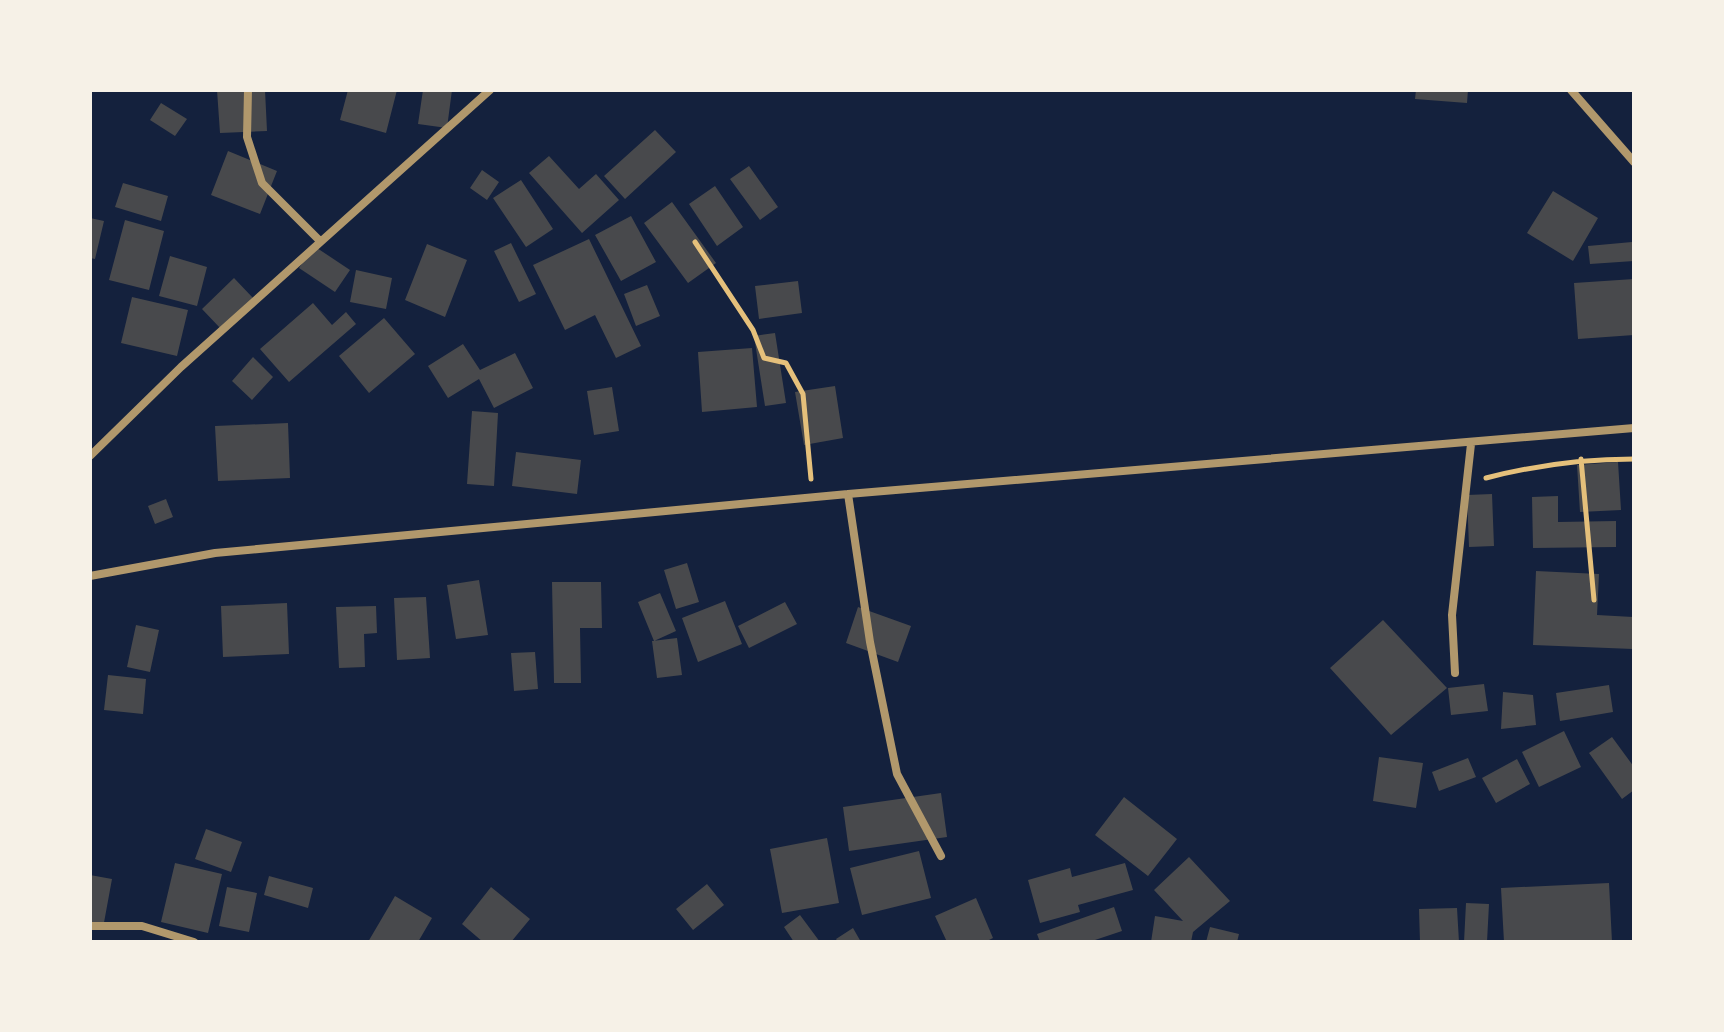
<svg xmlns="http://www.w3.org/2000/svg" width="1724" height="1032" font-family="'Libre Baskerville',serif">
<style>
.building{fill:#48494c}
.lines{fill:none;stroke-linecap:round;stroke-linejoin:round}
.path{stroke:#e5c07b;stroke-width:5}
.minor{stroke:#b1986c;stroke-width:8}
</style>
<rect width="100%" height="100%" fill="#14213d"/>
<path class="building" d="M 217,90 L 265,90 L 267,131 L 220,133 Z
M 348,90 L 397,90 L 386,133 L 340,120 Z
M 423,90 L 452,90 L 447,128 L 418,124 Z
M 1416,90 L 1468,90 L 1467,103 L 1415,99 Z
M 161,103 L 187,119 L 175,136 L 150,120 Z
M 655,130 L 676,152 L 625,199 L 604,176 Z
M 228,151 L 277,171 L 260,214 L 211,195 Z
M 549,156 L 579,189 L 596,174 L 619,200 L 582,233 L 529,173 Z
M 749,166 L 778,207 L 760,220 L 730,179 Z
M 482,170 L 499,182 L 487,200 L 470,188 Z
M 521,180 L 553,229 L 526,247 L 493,198 Z
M 123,183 L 168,196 L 161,221 L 115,207 Z
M 715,186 L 743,227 L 717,246 L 689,204 Z
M 1553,191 L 1598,218 L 1573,261 L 1527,233 Z
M 672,202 L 716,263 L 688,283 L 644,223 Z
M 631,216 L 656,262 L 621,281 L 595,235 Z
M 90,218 L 104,221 L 95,259 L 90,258 Z
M 125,220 L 164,231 L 149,290 L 109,280 Z
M 589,239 L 641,346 L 616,358 L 595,315 L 565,330 L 533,265 Z
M 1632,242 L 1634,261 L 1590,264 L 1588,246 Z
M 511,243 L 536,294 L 519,302 L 494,251 Z
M 427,244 L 467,260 L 445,317 L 405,300 Z
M 314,246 L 350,270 L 335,292 L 299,268 Z
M 170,256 L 207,267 L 197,306 L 159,296 Z
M 356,270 L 392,278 L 386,309 L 350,302 Z
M 234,278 L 253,298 L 221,329 L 202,309 Z
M 1634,279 L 1634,335 L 1578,339 L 1574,283 Z
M 798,281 L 802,313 L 759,319 L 755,286 Z
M 647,285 L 660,316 L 636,326 L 624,294 Z
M 132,297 L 188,310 L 177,356 L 121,343 Z
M 313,303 L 332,325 L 346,312 L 356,324 L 289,382 L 260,349 Z
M 384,318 L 415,354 L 369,393 L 339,356 Z
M 775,333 L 786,403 L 765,406 L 754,336 Z
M 463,344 L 480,370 L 515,353 L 533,388 L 494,408 L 479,379 L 448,398 L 428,366 Z
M 752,348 L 757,407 L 702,412 L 698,352 Z
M 253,357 L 273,377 L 252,400 L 232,381 Z
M 835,386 L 843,438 L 804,445 L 795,392 Z
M 612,387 L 619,431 L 594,435 L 587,391 Z
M 472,411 L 498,413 L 494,486 L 467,484 Z
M 288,423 L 290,478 L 218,481 L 215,426 Z
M 516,452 L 581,460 L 577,494 L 512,486 Z
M 1618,462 L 1621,510 L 1580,512 L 1577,465 Z
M 1492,494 L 1494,546 L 1469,547 L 1467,495 Z
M 1558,496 L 1558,522 L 1616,521 L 1616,547 L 1533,548 L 1532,497 Z
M 166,499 L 173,517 L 155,524 L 148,506 Z
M 687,563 L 699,602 L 676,609 L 664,570 Z
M 1536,571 L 1599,574 L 1597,615 L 1633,617 L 1633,649 L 1533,645 Z
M 479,580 L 488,635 L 456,639 L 447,585 Z
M 552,582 L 601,582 L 602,628 L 580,628 L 581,683 L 554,683 Z
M 660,593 L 676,631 L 654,641 L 638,602 Z
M 426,597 L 430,658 L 397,660 L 394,598 Z
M 725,601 L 742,644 L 698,662 L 682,618 Z
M 785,602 L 797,624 L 749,648 L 738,626 Z
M 287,603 L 289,654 L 223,657 L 221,606 Z
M 376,606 L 377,633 L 364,634 L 365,667 L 339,668 L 336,607 Z
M 858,607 L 911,626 L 898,662 L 846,643 Z
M 1383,620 L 1447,688 L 1391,735 L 1330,668 Z
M 136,625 L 159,630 L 150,672 L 127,667 Z
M 677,638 L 682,675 L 657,678 L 652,641 Z
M 535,652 L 538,689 L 514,691 L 511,653 Z
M 108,675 L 146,679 L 143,714 L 104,710 Z
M 1484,684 L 1488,711 L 1451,715 L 1448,688 Z
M 1609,685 L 1613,712 L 1560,721 L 1556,693 Z
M 1503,692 L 1533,695 L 1536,725 L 1501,729 Z
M 1564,731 L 1581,767 L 1539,787 L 1522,752 Z
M 1612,737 L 1634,767 L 1634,790 L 1622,799 L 1589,753 Z
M 1379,757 L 1423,763 L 1416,808 L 1373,801 Z
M 1468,758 L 1476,777 L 1439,791 L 1432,772 Z
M 1517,759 L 1530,784 L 1496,803 L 1482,778 Z
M 941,793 L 947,837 L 849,851 L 843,807 Z
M 1124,797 L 1177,839 L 1148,876 L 1095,835 Z
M 206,829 L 242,842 L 231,872 L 195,859 Z
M 827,838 L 839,903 L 782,913 L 770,849 Z
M 919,851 L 931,898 L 862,915 L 850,868 Z
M 1189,857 L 1230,901 L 1193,932 L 1191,942 L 1151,942 L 1155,916 L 1183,921 L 1154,890 Z
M 175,863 L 222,874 L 208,933 L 161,922 Z
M 1125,863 L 1133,890 L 1078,905 L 1080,912 L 1040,923 L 1028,880 L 1070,868 L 1072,877 Z
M 90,875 L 112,879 L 103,928 L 90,925 Z
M 269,876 L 313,888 L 308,908 L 264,895 Z
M 1609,883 L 1612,942 L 1504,942 L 1501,888 Z
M 707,884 L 724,905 L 693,930 L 676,909 Z
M 227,887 L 257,893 L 249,932 L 219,926 Z
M 491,887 L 530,919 L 511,942 L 483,942 L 462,924 Z
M 395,896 L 432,918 L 418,942 L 368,942 Z
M 976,898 L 993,938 L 985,942 L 947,942 L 935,916 Z
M 1466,903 L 1489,904 L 1487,942 L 1464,942 Z
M 1114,907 L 1122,931 L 1089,942 L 1040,942 L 1037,934 Z
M 1457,908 L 1459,942 L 1420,942 L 1419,909 Z
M 800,915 L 820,942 L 794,942 L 784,927 Z
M 1210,927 L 1239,934 L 1237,942 L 1206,942 Z
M 853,928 L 861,942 L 838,942 L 836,939 Z"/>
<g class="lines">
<path class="path" d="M 695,242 L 753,330 L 764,358 L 786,363 L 803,394 L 811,479
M 1581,459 L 1594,600
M 1486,478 C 1536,465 1582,459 1634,459"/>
<path class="minor" d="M 248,90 L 247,137 L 262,183 L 320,241
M 1571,90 L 1634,162
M 90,456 L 181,367 L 490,90
M 848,494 L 870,642 L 897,774 L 941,856
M 90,576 L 215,553 L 848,494 L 1634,428
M 1455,673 L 1452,615 L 1471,444
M 90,926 L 142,926 L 194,942"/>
</g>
<rect width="1724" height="1032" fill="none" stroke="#f6f1e7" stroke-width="184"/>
</svg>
